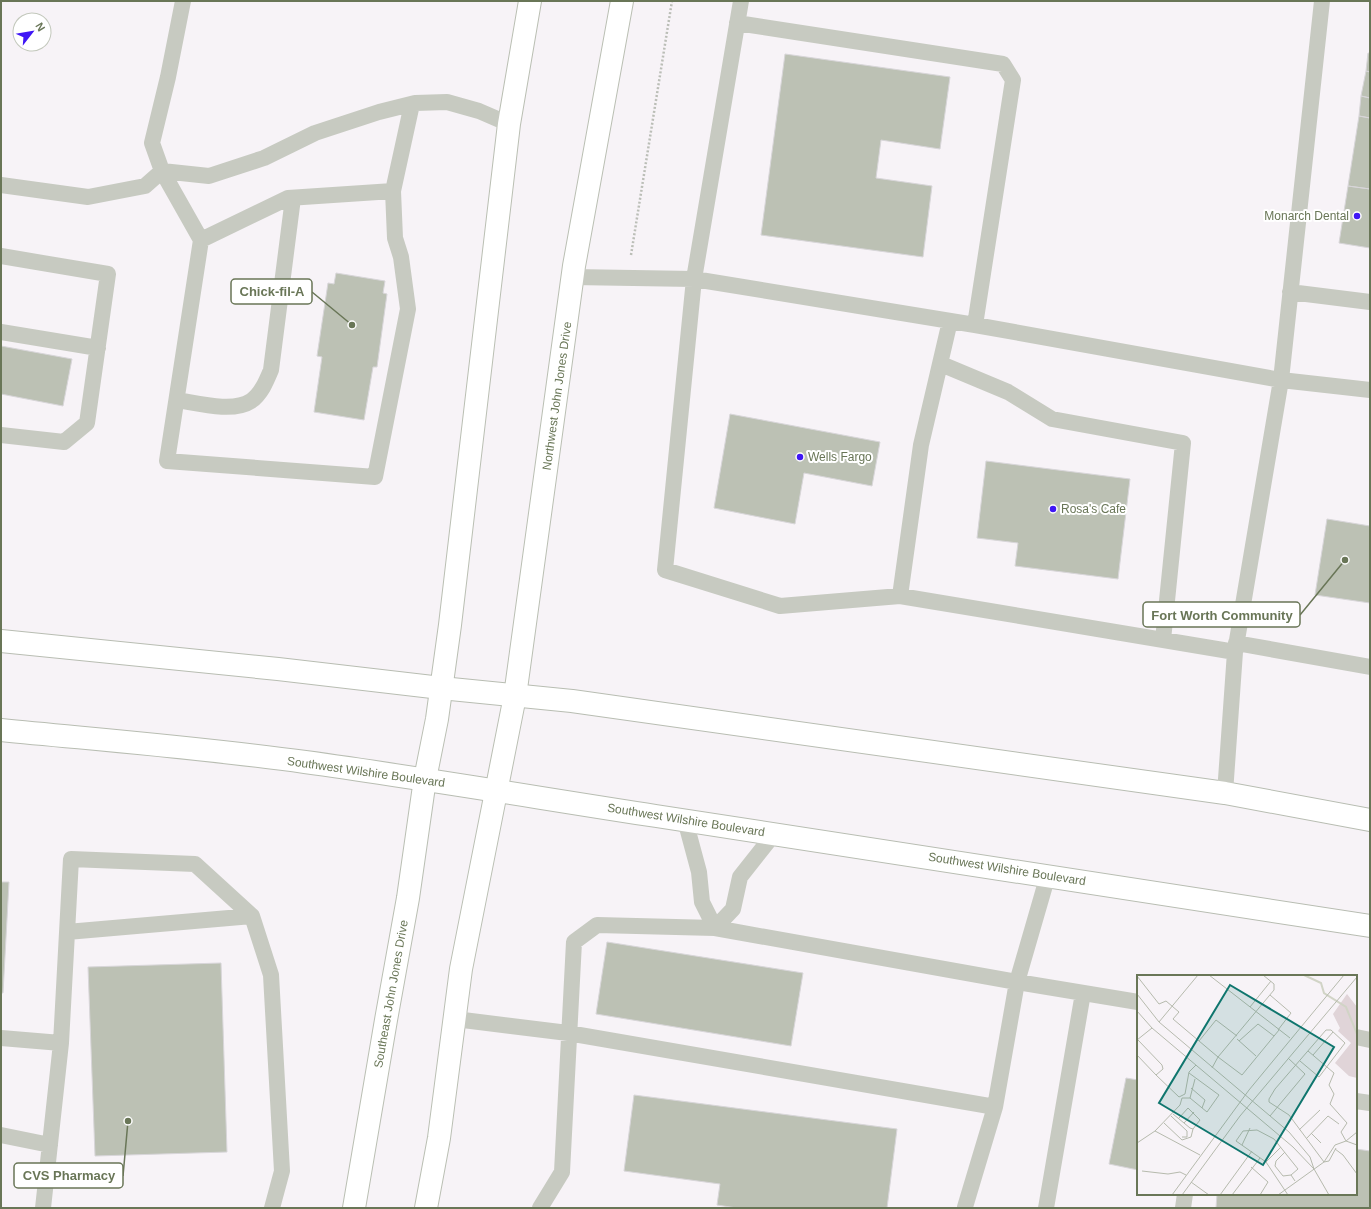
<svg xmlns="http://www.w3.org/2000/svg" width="1371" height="1209" font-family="Arial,sans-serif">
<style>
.building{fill:#bcc1b4;stroke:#d8d6d9}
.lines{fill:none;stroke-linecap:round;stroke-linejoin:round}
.secondary-casing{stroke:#babfb3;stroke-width:24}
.primary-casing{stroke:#b8bdb2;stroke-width:24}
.path{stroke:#bbbeb7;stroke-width:2.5;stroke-dasharray:2 2;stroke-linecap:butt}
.service{stroke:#c7cac1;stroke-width:16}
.secondary{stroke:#fff;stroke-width:22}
.primary{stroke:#fff;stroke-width:22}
.poi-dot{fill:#3f16f5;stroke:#fff;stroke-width:1.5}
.labels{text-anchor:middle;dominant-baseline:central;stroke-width:4;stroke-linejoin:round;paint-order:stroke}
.poi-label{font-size:12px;fill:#697657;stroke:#fff;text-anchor:start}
.street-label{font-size:12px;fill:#697657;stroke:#fff}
.inset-river{fill:none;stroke:#d1d4c6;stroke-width:2}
.inset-road{fill:none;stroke:#b6baad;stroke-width:1}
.view{fill:#0f766e;fill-opacity:0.15;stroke:#0f766e;stroke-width:2}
.inset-edge{fill:none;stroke:#697657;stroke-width:2}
.leader{fill:none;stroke:#697657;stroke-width:1.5}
.callout-dot{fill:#697657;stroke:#fff;stroke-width:1.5}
.callout{fill:#fff;stroke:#697657;stroke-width:1.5}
.callout-label{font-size:13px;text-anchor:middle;font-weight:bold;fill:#697657}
</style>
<rect width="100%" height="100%" fill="#f7f3f7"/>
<path class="building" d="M 1368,53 L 1370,53 L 1370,72 L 1366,71 Z
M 785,54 L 950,77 L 940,149 L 881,140 L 876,178 L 932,186 L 923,257 L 761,235 Z
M 1366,71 L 1370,72 L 1370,98 L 1361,96 Z
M 1361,96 L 1370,98 L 1370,118 L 1359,116 Z
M 1359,116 L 1370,118 L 1370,189 L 1348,186 Z
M 1348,186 L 1370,189 L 1370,248 L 1339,243 Z
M 336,273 L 385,281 L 383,293 L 387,294 L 377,367 L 373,367 L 364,420 L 314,412 L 322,357 L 317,356 L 328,283 L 334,284 Z
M 1,346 L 72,359 L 63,406 L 1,394 Z
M 730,414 L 880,442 L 872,486 L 804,473 L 795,524 L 714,508 Z
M 986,461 L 1130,479 L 1118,579 L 1015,566 L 1018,543 L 977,538 Z
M 1327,519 L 1370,526 L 1370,603 L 1315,595 Z
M 1,882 L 9,882 L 3,993 L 1,993 Z
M 607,942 L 803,973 L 791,1046 L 596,1014 Z
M 221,963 L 227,1152 L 95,1156 L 88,967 Z
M 1126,1078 L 1138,1080 L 1138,1170 L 1109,1164 Z
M 634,1095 L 897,1129 L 887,1208 L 737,1208 L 717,1205 L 720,1184 L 624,1171 Z
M 1356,1149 L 1370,1151 L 1370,1208 L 1216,1208 L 1217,1194 L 1356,1194 Z"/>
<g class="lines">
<g class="secondary-casing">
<path id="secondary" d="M 354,1208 L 386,1020 L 408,898 L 425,779 L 437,719 L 450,625 L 509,124 L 530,1
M 426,1208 L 439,1138 L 461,969 L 515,696 L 574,266 L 622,1"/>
</g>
<g class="primary-casing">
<path id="primary" d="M 1,641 L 278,669 L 441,688 L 572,701 L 1225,793 L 1370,820
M 1,730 C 102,740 204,748 305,762 C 422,778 539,798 656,816 C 894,851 1132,888 1370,926"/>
</g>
<path class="path" d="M 631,255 L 672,1"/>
<path class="service" d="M 183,1 L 168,77 L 152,143 L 162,171 L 209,176 L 264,158 L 315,133 L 379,112 L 415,103 L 447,102 L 479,111 L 509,124
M 737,23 L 1003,64 L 1013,80 L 975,325
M 1,185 L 88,197 L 145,186 L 162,171 L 201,240 L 167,461 L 375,477 L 408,309 L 401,257 L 395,238 L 393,191 L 412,104
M 201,240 L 288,198 L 393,191
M 1,256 L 108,274 L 87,423 L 64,442 L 1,435
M 573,277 L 694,279 L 741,1
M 1290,292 L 1370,302
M 1,332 L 98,348
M 941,364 L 1008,392 L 1052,419 L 1183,443 L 1163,640
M 177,400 C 197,403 233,413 251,401 C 261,394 266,382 271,370 L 293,198
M 900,596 L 921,445 L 950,321
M 1236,643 L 1370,667
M 1235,652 L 900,596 L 780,606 L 665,570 L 694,279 L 975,325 L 1281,380 L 1370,390
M 1225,793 L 1235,652 L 1281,380 L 1322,1
M 685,820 L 699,872 L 702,902 L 715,928
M 715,928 L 733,909 L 740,877 L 774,834
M 67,932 L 252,916
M 455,1019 L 568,1033 L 995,1107 L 1017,982 L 1048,875
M 1356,1037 L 1370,1040
M 1,1038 L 61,1043
M 1356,1101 L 1370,1103
M 1,1135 L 50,1145
M 965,1207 L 995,1107
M 43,1208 L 61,1043 L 71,859 L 195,864 L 252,916 L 271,975 L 282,1171 L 272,1208
M 540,1208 L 562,1172 L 574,942 L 597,925 L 715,928 L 1017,982 L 1138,1002
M 1046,1208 L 1083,993
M 1183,1208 L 1185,1194"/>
<use href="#secondary" class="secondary"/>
<use href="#primary" class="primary"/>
</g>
<g class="poi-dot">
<circle cx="1357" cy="216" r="4"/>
<circle cx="800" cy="457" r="4"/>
<circle cx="1053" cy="509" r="4"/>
</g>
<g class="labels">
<g class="poi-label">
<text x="1349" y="216" text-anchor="end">Monarch Dental</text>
<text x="808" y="457">Wells Fargo</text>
<text x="1061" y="509">Rosa's Cafe</text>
</g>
<g class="street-label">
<text transform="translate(557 396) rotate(-82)">Northwest John Jones Drive</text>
<text transform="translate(366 772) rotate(8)">Southwest Wilshire Boulevard</text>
<text transform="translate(686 820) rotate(9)">Southwest Wilshire Boulevard</text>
<text transform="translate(1007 869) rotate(9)">Southwest Wilshire Boulevard</text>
<text transform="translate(391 994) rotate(-80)">Southeast John Jones Drive</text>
</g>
</g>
<g transform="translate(1137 975)">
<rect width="220" height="220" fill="#f7f3f7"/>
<path d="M 210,19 L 220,32 L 220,103 L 212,101 L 198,88 L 214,68 L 201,56 L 203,53 L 196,39 Z" fill="#e0d4d8"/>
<path class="inset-river" d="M 167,0 L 184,8 L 187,18 L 209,32 L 220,59"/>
<path class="inset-road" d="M 72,0 L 153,63M 126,0 L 137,9 L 137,15 L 81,82 L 105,100 L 142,55M 0,1 L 22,29 L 29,26 L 42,37 L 36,44 L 81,82 L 75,93M 0,19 L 22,47 L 152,157 L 173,182 L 177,194M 133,20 L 154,38 L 141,55M 113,32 L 134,6M 0,36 L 15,53 L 156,172 L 177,194 L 192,220M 22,47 L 61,0M 100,64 L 119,81M 0,65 L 15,53M 1,65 L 25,90 L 26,94 L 19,100 L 42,122 L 48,119 L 52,97 L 59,90M 62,66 L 79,45 L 100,61M 102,66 L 121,49 L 137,61M 171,76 L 197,98 L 192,110 L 197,119 L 193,129 L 210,148 L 204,157 L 209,166 L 198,170 L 187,187M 0,80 L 19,100M 176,80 L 196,57M 52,98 L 82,120 L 70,137 L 53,123 L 45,123 L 43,130 L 18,156 L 63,180M 54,113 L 68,125 L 65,133M 53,123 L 58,104M 36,139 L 47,148 L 53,153 L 56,154 L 63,145 L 51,133 L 42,143M 34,141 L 50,156 L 50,162 L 45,162M 133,141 L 168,99 L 151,83M 27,148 L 45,165 L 54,162 L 56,154M 47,148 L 57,137M 162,155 L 183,135M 220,157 L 209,166 L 220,170M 174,158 L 184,168M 169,164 L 191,141 L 202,149M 0,168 L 18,156M 105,170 L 113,153M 198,174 L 206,180 L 220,199M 148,177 L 139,186 L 138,191 L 146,201 L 154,200M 129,187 L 144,172M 187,187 L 192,186 L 199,173M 114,192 L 131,207 L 123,220M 5,196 L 31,199 L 43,197 L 49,200M 54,207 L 72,220M 35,220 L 112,115 L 207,0M 45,220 L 103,141 L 220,2M 83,220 L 115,176M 95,220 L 123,183M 141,220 L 187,187 L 152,140 L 132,127 L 132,124 L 138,114 L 189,55 L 194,55 L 208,68 L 182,102 L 163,86M 151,220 L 129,187 L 99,166 L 106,156 L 120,155 L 137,164 L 161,194 L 154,200 L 158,206"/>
<path class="view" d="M 93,10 L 197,72 L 126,190 L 22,128 Z"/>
<rect width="220" height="220" class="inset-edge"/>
</g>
<path class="leader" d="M352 325L312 292M1345 560L1300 615M128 1121L123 1176"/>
<g class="callout-dot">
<circle cx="352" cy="325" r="4"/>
<circle cx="1345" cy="560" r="4"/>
<circle cx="128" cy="1121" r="4"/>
</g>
<g class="callout">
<rect x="231" y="279" width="81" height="25" rx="4"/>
<rect x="1143" y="602" width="157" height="25" rx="4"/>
<rect x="14" y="1163" width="109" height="25" rx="4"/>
</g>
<g class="callout-label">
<text x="272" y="296">Chick-fil-A</text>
<text x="1222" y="620">Fort Worth Community</text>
<text x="69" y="1180">CVS Pharmacy</text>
</g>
<rect width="1371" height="1209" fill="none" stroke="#697657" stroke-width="4"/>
<g transform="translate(32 32) rotate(59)"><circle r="19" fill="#ffffff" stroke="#c3c8bc"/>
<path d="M0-3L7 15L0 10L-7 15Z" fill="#3f16f5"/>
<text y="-6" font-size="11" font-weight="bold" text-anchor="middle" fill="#697657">N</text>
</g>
</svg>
